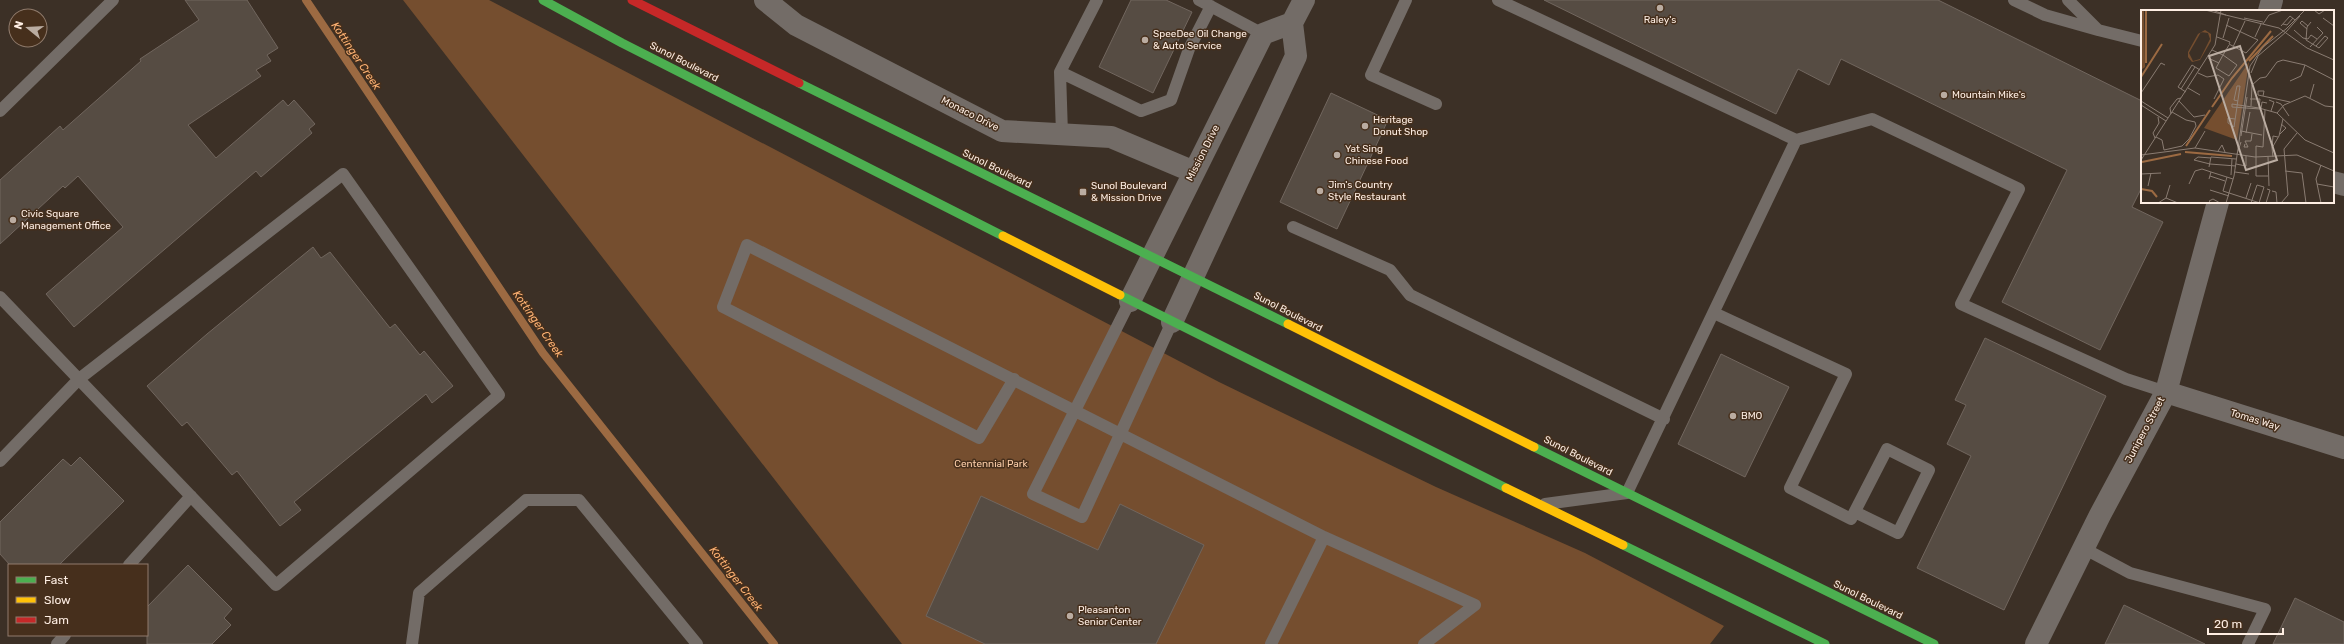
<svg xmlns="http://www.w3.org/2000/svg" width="2344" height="644" font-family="Rubik,sans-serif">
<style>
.green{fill:#754e2f}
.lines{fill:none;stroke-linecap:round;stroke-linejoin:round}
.stream{stroke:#9c6a42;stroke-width:8}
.building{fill:#564c43;stroke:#71665e}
.lane{stroke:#736c67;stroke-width:12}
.street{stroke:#736c67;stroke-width:22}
.fast{stroke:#4caf50;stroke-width:9}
.slow{stroke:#ffc107;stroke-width:9}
.jam{stroke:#c62828;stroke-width:9}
.poi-dot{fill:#baaca1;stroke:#462f1c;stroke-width:1.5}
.labels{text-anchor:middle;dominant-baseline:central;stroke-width:3;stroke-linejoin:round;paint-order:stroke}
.poi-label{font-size:10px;fill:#feeee3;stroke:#462f1c;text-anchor:start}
.street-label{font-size:10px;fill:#feeee3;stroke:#462f1c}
.park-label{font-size:10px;fill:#fccda9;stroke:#462f1c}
.water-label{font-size:11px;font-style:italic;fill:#ffb374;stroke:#462f1c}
.inset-river{fill:none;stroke:#9c6a42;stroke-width:2}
.inset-road{fill:none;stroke:#8a7c72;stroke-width:1}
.view{fill:#baaca1;fill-opacity:0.15;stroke:#baaca1;stroke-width:2}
.inset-edge{fill:none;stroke:#feeee3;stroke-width:2}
</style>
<rect width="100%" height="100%" fill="#3c3026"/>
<path class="green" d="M 403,0 L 489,0 L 1219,382 L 1436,487 L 1585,553 L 1724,626 L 1710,644 L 902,644 Z"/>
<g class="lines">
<path class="stream" d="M 306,0 L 543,353 L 774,644"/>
</g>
<path class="building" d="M 185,0 L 247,0 L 278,48 L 267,55 L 271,61 L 256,70 L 261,76 L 188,125 L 216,158 L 283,100 L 288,106 L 294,100 L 315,124 L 309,129 L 312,133 L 261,177 L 256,171 L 74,327 L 46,294 L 123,227 L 78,176 L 65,188 L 63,186 L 0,244 L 0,180 L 60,126 L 63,130 L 141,61 L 140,59 L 199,20 Z
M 1131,0 L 1166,0 L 1192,12 L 1153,93 L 1099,67 Z
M 1544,0 L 1938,0 L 2142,101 L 2142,187 L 2132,207 L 2163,222 L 2100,350 L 2002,302 L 2067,170 L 1841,59 L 1829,85 L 1798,69 L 1776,114 Z
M 1331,93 L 1388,120 L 1337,229 L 1280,202 Z
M 313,247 L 321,258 L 330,252 L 390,328 L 395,324 L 420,355 L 424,351 L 453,386 L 432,403 L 426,394 L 294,502 L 301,510 L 280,526 L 237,471 L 232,475 L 187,422 L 182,426 L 147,386 L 207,334 Z
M 1985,338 L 2106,396 L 2004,610 L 1917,568 L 1971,456 L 1947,444 L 1966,405 L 1955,400 Z
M 1721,354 L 1789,387 L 1745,477 L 1678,444 Z
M 80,457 L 124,501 L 59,565 L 10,565 L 0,554 L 0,522 L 63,459 L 71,466 Z
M 981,496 L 1098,550 L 1120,504 L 1204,545 L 1156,644 L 985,644 L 926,616 Z
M 188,565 L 232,609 L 224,618 L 231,625 L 212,644 L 147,644 L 147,607 Z
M 2295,598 L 2344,622 L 2344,644 L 2273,644 Z
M 2124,605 L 2205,644 L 2105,644 Z"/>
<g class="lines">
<path class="lane" d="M 1199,0 L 1263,34
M 1406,0 L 1371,75 L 1436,104
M 1498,0 L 1796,140 L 1872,119 L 2019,189 L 1961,304 L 2126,379 L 2166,392
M 2014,0 L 2045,15 L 2098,30
M 2068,0 L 2098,30 L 2142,41
M 1060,72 L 1141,111 L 1171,100 L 1189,49 L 1211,6
M 0,111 L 113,0
M 1062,134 L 1060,72 L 1097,0
M 1293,227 L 1390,270 L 1410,295 L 1664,419
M 0,297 L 276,585 L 499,395 L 343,174 L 79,379 L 0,461
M 1130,301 L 1033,494 L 1082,517 L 1172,322
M 1714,313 L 1846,374 L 1790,488 L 1851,519 L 1887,449 L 1929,470 L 1898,533 L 1855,512
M 1014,379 L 979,438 L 723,307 L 747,245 L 1324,537 L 1475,605 L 1424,644
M 1545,504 L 1627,493 L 1796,140
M 2083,548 L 2130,573 L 2265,609 L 2248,644
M 129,565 L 191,496
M 57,644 L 65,635
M 412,644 L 419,593 L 526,500 L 579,500 L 697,644
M 1271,644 L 1324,537"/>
<path class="street" d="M 765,0 L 796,25 L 1002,131 L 1111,137 L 1194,172
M 2269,11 L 2272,0
M 2333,182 L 2344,185
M 1130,301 L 1263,34 L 1292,23
M 1172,322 L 1296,56 L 1292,23 L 1304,0
M 2166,392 L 2344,448
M 2036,644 L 2100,515 L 2166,392 L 2218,202"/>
<path class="fast" d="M 543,0 L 622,43 L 1003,236
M 799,83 L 1288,324
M 1120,295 L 1506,488
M 1534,447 L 1934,644
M 1623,545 L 1825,644"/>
<path class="slow" d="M 1003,236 L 1120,295
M 1288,324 L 1534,447
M 1506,488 L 1623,545"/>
<path class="jam" d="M 632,0 L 799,83"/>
</g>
<g class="poi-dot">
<circle cx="1660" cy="8" r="4"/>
<circle cx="1145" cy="40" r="4"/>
<circle cx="1944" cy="95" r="4"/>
<circle cx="1365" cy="126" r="4"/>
<circle cx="1337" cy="155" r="4"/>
<circle cx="1320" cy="191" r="4"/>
<rect x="1079" y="188" width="8" height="8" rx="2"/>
<circle cx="13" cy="220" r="4"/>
<circle cx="1733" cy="416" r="4"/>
<circle cx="1070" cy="616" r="4"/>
</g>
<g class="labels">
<g class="poi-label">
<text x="1660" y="20" text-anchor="middle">Raley's</text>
<text x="1153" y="34">SpeeDee Oil Change<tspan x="1153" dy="12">&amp; Auto Service</tspan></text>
<text x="1952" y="95">Mountain Mike's</text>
<text x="1373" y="120">Heritage<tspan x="1373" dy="12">Donut Shop</tspan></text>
<text x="1345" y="149">Yat Sing<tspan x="1345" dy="12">Chinese Food</tspan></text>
<text x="1328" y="185">Jim's Country<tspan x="1328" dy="12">Style Restaurant</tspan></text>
<text x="1091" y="186">Sunol Boulevard<tspan x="1091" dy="12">&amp; Mission Drive</tspan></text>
<text x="21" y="214">Civic Square<tspan x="21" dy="12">Management Office</tspan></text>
<text x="1741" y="416">BMO</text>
<text x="1078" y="610">Pleasanton<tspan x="1078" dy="12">Senior Center</tspan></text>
</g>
<g class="street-label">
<text transform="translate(684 62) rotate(27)">Sunol Boulevard</text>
<text transform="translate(970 114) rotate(27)">Monaco Drive</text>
<text transform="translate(1203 153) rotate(-63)">Mission Drive</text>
<text transform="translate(997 169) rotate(26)">Sunol Boulevard</text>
<text transform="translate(1288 312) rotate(27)">Sunol Boulevard</text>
<text transform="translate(2255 420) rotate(17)">Tomas Way</text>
<text transform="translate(2145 430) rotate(-62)">Junipero Street</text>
<text transform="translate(1578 456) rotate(27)">Sunol Boulevard</text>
<text transform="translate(1868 600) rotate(26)">Sunol Boulevard</text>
</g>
<g class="park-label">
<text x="991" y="464">Centennial Park</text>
</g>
<g class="water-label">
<text transform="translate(356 56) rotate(56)">Kottinger Creek</text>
<text transform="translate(538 324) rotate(55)">Kottinger Creek</text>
<text transform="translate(736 579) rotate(52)">Kottinger Creek</text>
</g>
</g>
<g transform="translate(2141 10)">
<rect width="193" height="193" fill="#3c3026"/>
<path d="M 0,0 L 3,0 L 4,57 L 0,60 ZM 64,20 L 70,24 L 70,31 L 59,50 L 51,52 L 47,47 L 47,42 L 57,24 ZM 60,22 L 67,23 L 69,29 L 59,49 L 52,51 L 48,43 ZM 108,52 L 96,130 L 63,118 Z" fill="#754e2f" fill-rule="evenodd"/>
<path class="inset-river" d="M 5,0 L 5,53M 108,51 L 132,26M 0,67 L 21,34M 71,97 L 91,68 L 130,21M 45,136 L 69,100M 44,142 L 91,146M 1,152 L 40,144M 0,179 L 11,181 L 16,187"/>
<path class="inset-road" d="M 64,0 L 138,18 L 166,38 L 193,50M 71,0 L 85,5M 173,0 L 178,4 L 184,0M 103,8 L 122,12M 182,8 L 193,16M 170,12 L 166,17 L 165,30 L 178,38 L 187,28 L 184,26 L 175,36M 122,14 L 128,5 L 142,0M 142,14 L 146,15 L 152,8M 140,16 L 149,6 L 154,10M 145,19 L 164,0M 166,19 L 159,13 L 161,11 L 167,16M 153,20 L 162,28 L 167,29 L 170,25 L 176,29M 145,22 L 159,6M 76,27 L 89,32 L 88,34 L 105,43 L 117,30 L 85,15M 114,27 L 120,14M 82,28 L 88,8M 92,37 L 104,11M 169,37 L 182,23 L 176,17M 71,40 L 82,45 L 96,55 L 88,66 L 75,58 L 82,45 L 88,35M 67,48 L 78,53M 57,63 L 66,67 L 77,65 L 83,69 L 73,89M 110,63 L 117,46 L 145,22M 119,68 L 125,67 L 136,52 L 142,50 L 164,55 L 193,70M 149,71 L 160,66 L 164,55M 47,78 L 59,85M 40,79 L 54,57M 45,82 L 37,77 L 51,55 L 59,60M 0,83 L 20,53 L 24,55M 122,86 L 123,81 L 117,81 L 117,85 L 149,92M 169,88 L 173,74M 109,89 L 119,89 L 118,98M 128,90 L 133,92 L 130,101M 0,91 L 27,108M 38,91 L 53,107 L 64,105M 135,92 L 140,94 L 148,106M 0,95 L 25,111M 110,96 L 111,75 L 119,68M 119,99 L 91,97 L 91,94 L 118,98 L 136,103 L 164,130 L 193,143M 120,99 L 121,92 L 126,93M 124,100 L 122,137 L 115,136 L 115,166 L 127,166M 136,103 L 143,95 L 164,86 L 184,96 L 193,97M 30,104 L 29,98 L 36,89 L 40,88M 94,109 L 87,108 L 87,113 L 93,117 L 99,76 L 96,76 L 93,90 L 97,91M 100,121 L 121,125M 105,123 L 109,102M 139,124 L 145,118 L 140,114M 100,126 L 106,87M 15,127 L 21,130 L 23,140 L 41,136 L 48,129 L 55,116 L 54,112 L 45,110 L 31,102M 14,128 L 12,123 L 18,113 L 17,107M 104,134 L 103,137 L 107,137 L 104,131 L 110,131 L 111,124M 54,138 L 64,121M 131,138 L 132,126 L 137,127M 77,141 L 81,135 L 84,142M 96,144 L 100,132M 0,145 L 54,138 L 114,147 L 156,145 L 193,161M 127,147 L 128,176M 132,147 L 131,138 L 138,126 L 142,109M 0,150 L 74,35 L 80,0M 69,154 L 53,150 L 57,147 L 70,148M 69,154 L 95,156M 95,154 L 105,156 L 105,146M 180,155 L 175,169 L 180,193M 68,157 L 70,147 L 95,149M 144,161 L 161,163 L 165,193M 94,162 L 108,164M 0,164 L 20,163M 90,165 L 91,149M 69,166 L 84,171M 86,167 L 82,181 L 119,193M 68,169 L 70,162 L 92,169M 48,174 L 54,161 L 61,159 L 70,162M 176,174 L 193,177M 7,176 L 10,163M 69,180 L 88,186M 131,181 L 135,182 L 136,193M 25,188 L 37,193M 105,188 L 110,173M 17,193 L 25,188 L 29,175M 70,193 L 68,191 L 72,189 L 79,193M 85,193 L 93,166 L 109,56 L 122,37 L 145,19M 110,193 L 116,175 L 123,177 L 118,193M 125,193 L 129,180 L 126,179M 140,193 L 147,185 L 143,139 L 156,123"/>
<path class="view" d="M 99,36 L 136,150 L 105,160 L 68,46 Z"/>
<rect width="193" height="193" class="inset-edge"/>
</g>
<rect x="8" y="564" width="140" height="72" fill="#462f1c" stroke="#907b6c"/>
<rect x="16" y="577" width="20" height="6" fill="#4caf50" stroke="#907b6c"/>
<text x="44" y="584" font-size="12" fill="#feeee3">Fast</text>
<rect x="16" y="597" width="20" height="6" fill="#ffc107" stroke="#907b6c"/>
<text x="44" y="604" font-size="12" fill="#feeee3">Slow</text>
<rect x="16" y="617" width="20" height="6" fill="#c62828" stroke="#907b6c"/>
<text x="44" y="624" font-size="12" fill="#feeee3">Jam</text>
<g transform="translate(28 28) rotate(288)"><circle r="19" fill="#462f1c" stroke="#907b6c"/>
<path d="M0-3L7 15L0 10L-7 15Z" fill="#baaca1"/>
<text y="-6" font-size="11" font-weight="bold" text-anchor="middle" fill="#feeee3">N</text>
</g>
<path d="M2208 628v6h75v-6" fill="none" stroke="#feeee3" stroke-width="2"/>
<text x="2214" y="628" font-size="12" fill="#feeee3" stroke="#462f1c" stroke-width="3" paint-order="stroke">20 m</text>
</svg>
